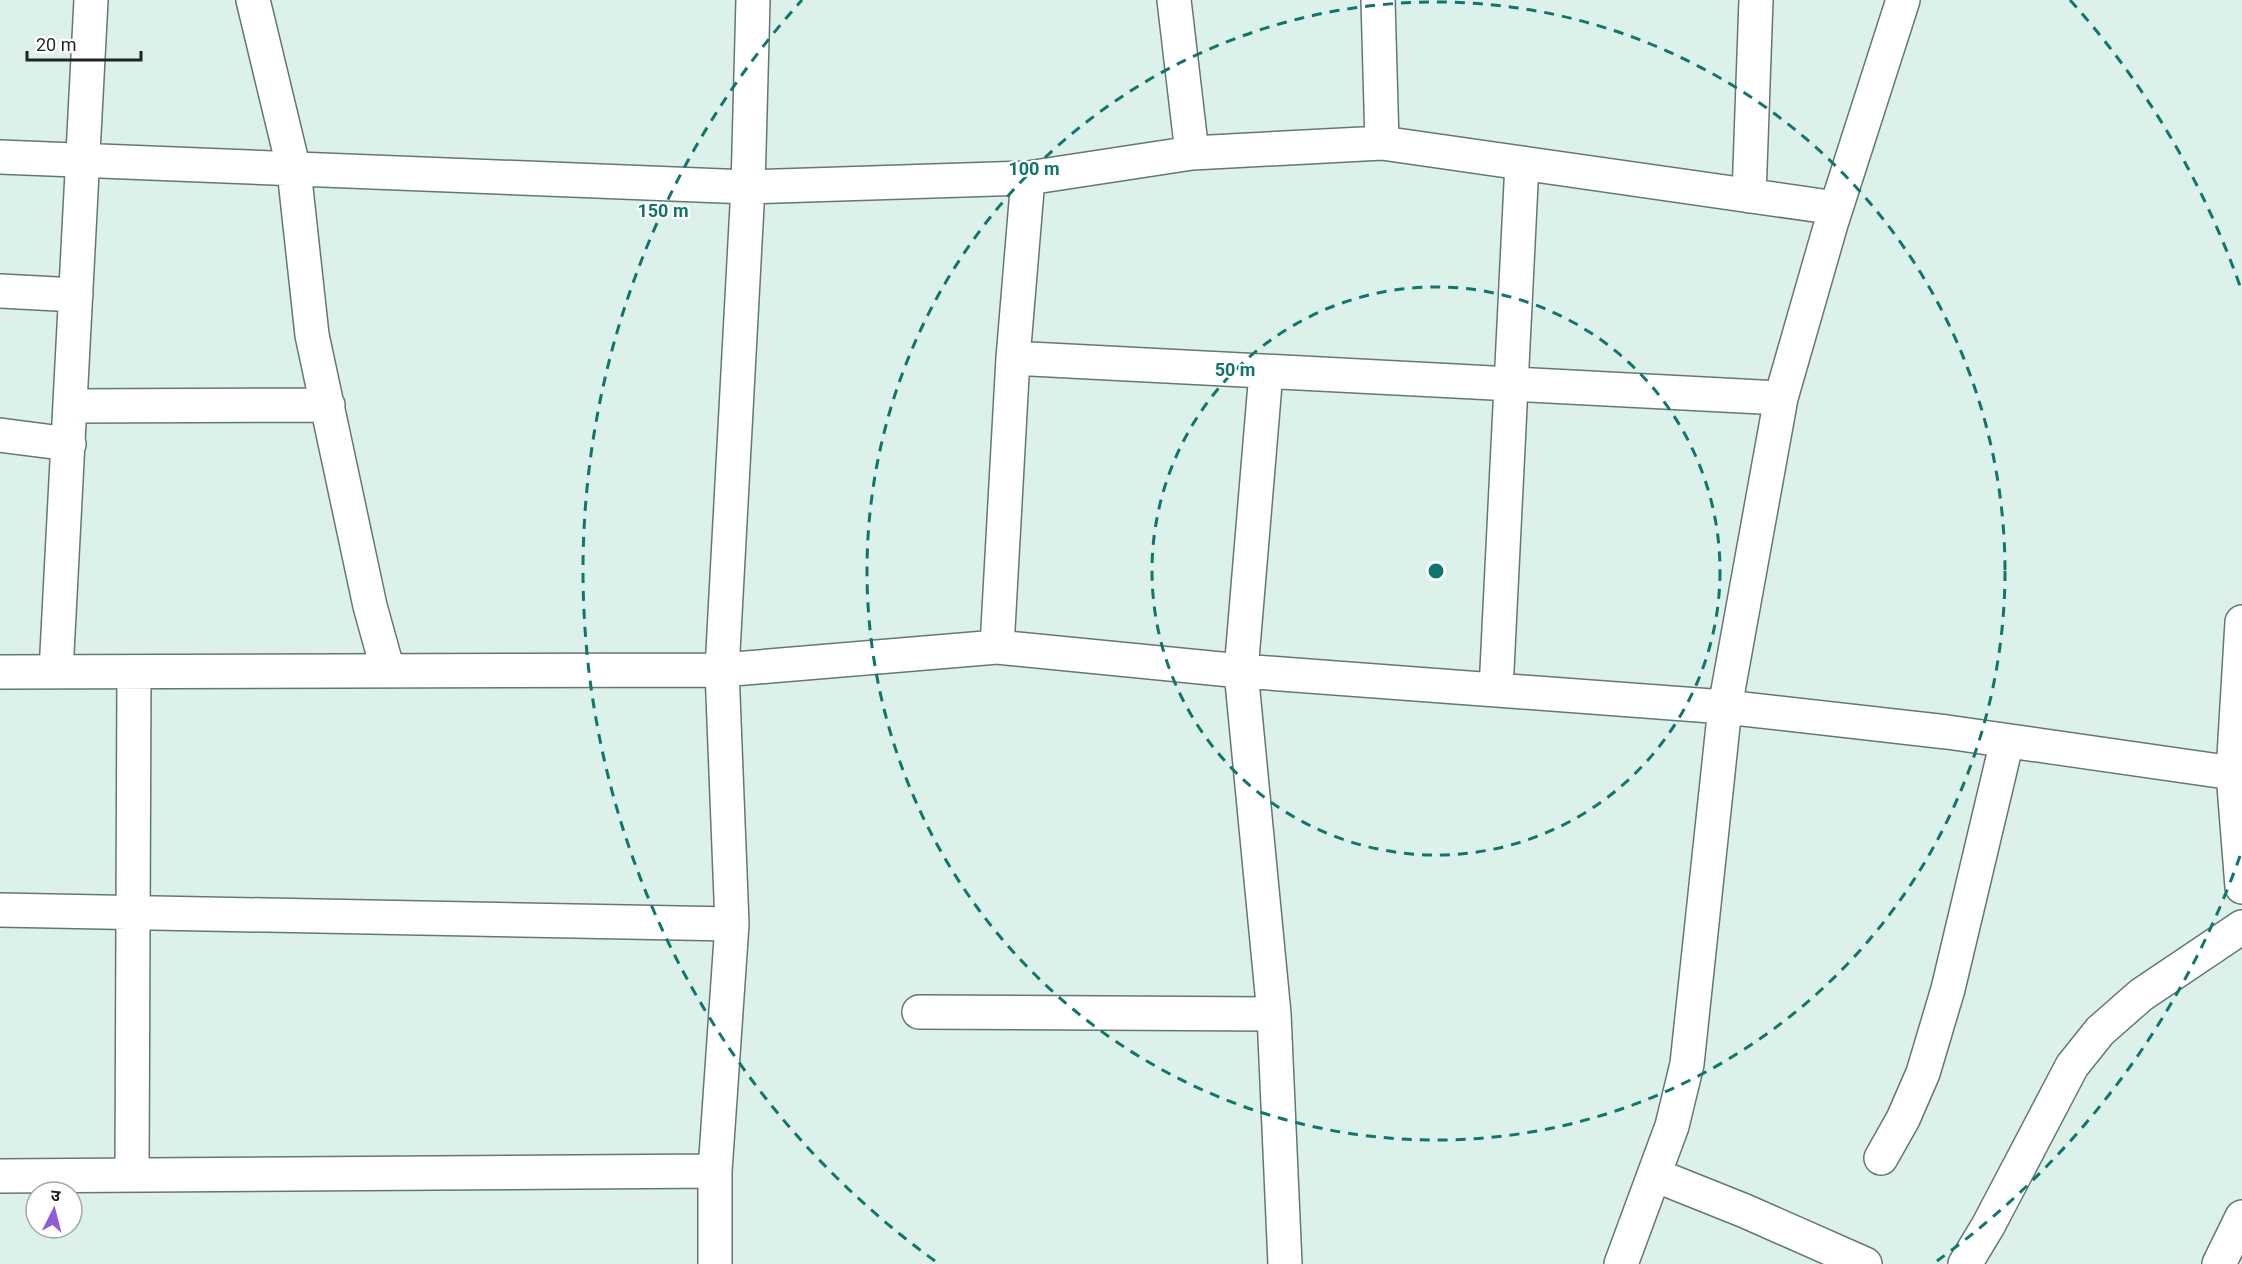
<svg xmlns="http://www.w3.org/2000/svg" width="2242" height="1264" font-family="Roboto,'Noto Sans Devanagari',sans-serif">
<style>
.lines{fill:none;stroke-linecap:round;stroke-linejoin:round}
.street-casing{stroke:#657771;stroke-width:36}
.street{stroke:#fff;stroke-width:33}
.ring{fill:none;stroke:#0f766e;stroke-width:3;stroke-dasharray:10 8}
.centre{fill:#0f766e;stroke:#fff;stroke-width:3}
.ring-label{font-size:18px;text-anchor:middle;font-weight:bold;fill:#0f766e;stroke:#fff;stroke-width:4.5;stroke-linejoin:round;paint-order:stroke}
</style>
<rect width="100%" height="100%" fill="#dcf1e9"/>
<g class="lines">
<g class="street-casing">
<path id="street" d="M 253,0 L 294,170 L 312,335 L 370,606 L 388,671
M 1174,0 L 1192,153
M 1378,0 L 1382,143 L 1836,208
M 0,157 L 748,187 L 1028,178 L 1192,153 L 1382,143
M 1749,196 L 1756,0
M 0,291 L 76,295
M 1013,358 L 1781,398
M 1266,372 L 1241,671 L 1274,1014 L 1285,1264
M 70,406 L 328,405
M 0,435 L 69,444
M 2242,622 L 2233,773 L 2242,887
M 997,647 L 1013,358 L 1028,178
M 0,672 L 722,670 L 997,647 L 1241,671 L 1725,707 L 1947,732 L 2233,773 L 2242,771
M 56,672 L 91,0
M 1496,690 L 1522,163
M 0,910 L 732,924
M 919,1012 L 1274,1014
M 1881,1158 L 1903,1119 L 1923,1073 L 1948,989 L 2007,741
M 132,1175 L 134,672
M 1655,1175 L 1745,1211 L 1865,1264
M 0,1176 L 715,1171
M 715,1264 L 715,1171 L 732,924 L 722,670 L 748,187 L 753,0
M 1621,1264 L 1672,1126 L 1687,1064 L 1725,707 L 1781,398 L 1831,224 L 1903,0
M 1965,1264 L 1988,1226 L 2072,1066 L 2100,1031 L 2141,995 L 2242,927
M 2219,1264 L 2242,1217"/>
</g>
<use href="#street" class="street"/>
</g>
<g class="ring">
<circle cx="1436" cy="571" r="284"/>
<circle cx="1436" cy="571" r="569"/>
<path d="M2240 856A853 853 0 0 1 1937 1261M935 1261A853 853 0 0 1 802 0M2070 0A853 853 0 0 1 2240 286"/>
</g>
<circle cx="1436" cy="571" r="9" class="centre"/>
<g class="ring-label">
<text x="1034" y="175">100 m</text>
<text x="663" y="217">150 m</text>
<text x="1235" y="376">50 m</text>
</g>
<g transform="translate(54 1210) rotate(6)"><circle r="28" fill="#ffffff" stroke="#a5a8a7" stroke-width="1.5"/>
<path d="M0-4.5L10 22L0 15L-10 22Z" fill="#905dd6"/>
<text y="-9" font-size="16" font-weight="bold" text-anchor="middle" fill="#1d2522">उ</text>
</g>
<path d="M27 51v9h114v-9" fill="none" stroke="#1d2522" stroke-width="3"/>
<text x="36" y="51" font-size="18" fill="#1d2522" stroke="#ffffff" stroke-width="4.5" paint-order="stroke">20 m</text>
</svg>
